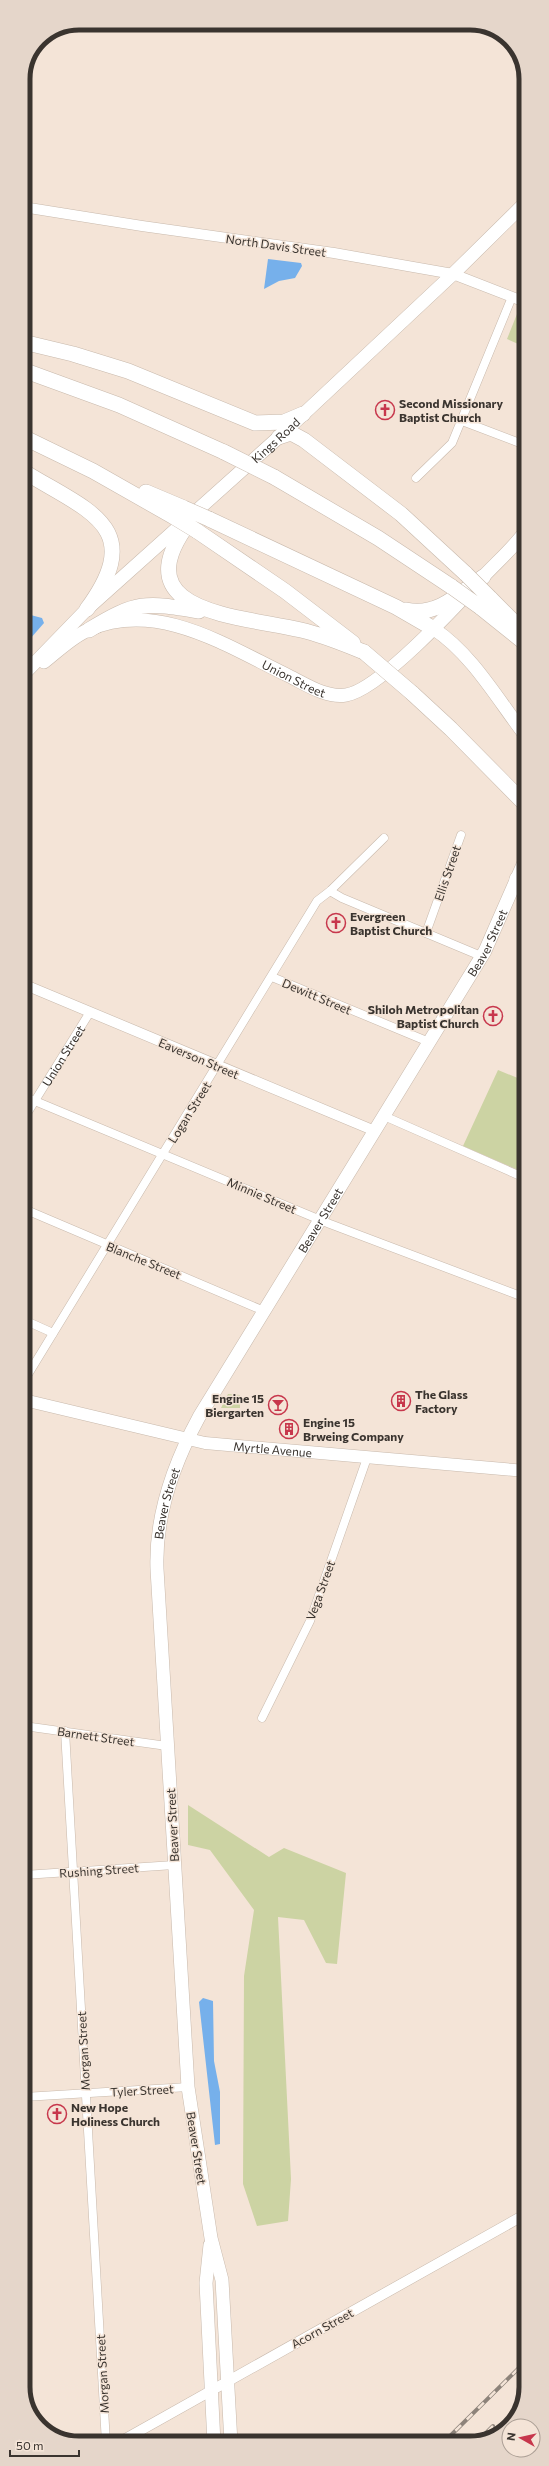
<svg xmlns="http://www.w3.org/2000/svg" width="549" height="2466" font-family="Commissioner,sans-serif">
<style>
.green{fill:#ccd3a3}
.water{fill:#76b0eb}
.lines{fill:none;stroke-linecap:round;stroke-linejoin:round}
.minor-casing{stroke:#c8b9ac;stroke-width:9}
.tertiary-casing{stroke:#c8b9ac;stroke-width:11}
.secondary-casing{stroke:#c8b9ac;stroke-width:13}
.primary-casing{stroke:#c8b9ac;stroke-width:14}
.motorway-casing{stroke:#c8b9ac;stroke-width:16}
.minor{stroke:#fff;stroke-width:8}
.tertiary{stroke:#fff;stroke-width:10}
.secondary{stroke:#fff;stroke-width:12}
.primary{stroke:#fff;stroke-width:13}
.motorway{stroke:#fff;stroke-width:15}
.rail-casing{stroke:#8d837a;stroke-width:4}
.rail{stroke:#f4e4d7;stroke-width:2.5;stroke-dasharray:8;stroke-linecap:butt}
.motorway-bridge-casing{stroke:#c8b9ac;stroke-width:16;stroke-linecap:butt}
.motorway-bridge{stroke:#fff;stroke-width:15}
.labels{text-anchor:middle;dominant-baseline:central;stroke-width:3;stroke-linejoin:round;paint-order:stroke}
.street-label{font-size:12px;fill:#3a342f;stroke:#f4e4d7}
.poi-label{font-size:12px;font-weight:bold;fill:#3a342f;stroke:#f4e4d7;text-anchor:start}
.rim{fill:none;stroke:#3a342f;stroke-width:5}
</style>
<rect width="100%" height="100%" fill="#f4e4d7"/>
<path class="green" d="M 519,309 L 525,312 L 525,347 L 507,339 Z
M 498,1070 L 525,1081 L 525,1173 L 463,1146 Z
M 228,1394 L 240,1395 L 240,1408 L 221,1408 Z
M 188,1805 L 269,1857 L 284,1848 L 346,1873 L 337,1964 L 326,1963 L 304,1920 L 278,1917 L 291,2179 L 288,2221 L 257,2226 L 243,2184 L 244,1976 L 254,1910 L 210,1850 L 188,1845 Z"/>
<path class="water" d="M 268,259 L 301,263 L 302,266 L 295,278 L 279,281 L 264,289 Z
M 23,613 L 42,618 L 44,623 L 23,647 Z
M 203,1998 L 213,2001 L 214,2061 L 220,2092 L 220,2144 L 215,2145 L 199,2002 Z"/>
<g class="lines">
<g class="minor-casing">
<g id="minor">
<path d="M 462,421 L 525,445"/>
<path d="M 416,478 L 452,443 L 512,297"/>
<path d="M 330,891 L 342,898 L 481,956"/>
<path d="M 426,933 L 461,835"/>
<path d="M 272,977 L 429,1042"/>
<path d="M 23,1096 L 330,1224 L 526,1298"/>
<path d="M 384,1116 L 525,1178"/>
<path id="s1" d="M 23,1120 L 90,1012"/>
<path d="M 24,1209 L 264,1311"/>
<path d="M 24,1320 L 53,1333"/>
<path d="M 24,1381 L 317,901 L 330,891 L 384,838"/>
<path d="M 262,1718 L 310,1621 L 367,1458"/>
<path d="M 24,1726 L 167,1746"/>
<path d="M 65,1731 L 106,2443"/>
<path d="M 24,1875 L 174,1865"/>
<path d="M 24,2097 L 188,2087"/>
</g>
</g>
<g class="tertiary-casing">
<path id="tertiary" d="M 23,207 L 142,226 L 334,253 L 453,274 L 525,302
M 23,984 L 375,1131
M 118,2443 L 526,2214"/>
</g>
<g class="secondary-casing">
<g id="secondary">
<path id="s2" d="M 24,1400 L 205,1443 L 526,1471"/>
</g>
</g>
<g class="primary-casing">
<g id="primary">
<path d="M 434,629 C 472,654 498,700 525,735"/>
<path id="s3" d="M 44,662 C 58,651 72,637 88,630 C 158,599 228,647 289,676 C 307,685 326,698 346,695 C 379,690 457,605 482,578 C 496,563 512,549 525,532"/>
<path id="s4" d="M 23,675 L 87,609 L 279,437 L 453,274 L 525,203"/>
<path d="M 210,2245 L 206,2283 L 214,2443"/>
<path id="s5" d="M 231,2443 L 222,2280 L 211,2238 L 188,2087 L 157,1569 C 155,1516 174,1463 199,1417 L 485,951 L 525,860"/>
</g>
</g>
<g class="motorway-casing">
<path id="motorway" d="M 23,342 L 73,354 L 128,371 L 255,423 L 284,422 L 303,414
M 23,370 L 119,405 L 224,452
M 23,437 L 93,471 L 174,517
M 279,437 L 291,433 L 304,440 L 401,514 L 466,574
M 23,471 C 87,511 148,526 87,609
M 274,477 L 378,538 L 452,587
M 146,492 L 184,508
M 195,515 C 115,613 236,615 301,630 C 323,635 344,644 364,652
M 209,519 L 396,607 L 434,629
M 197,531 L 285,591 L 353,643
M 490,598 L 519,627
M 480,607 L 525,643
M 406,610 C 437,617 459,594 483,577
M 89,630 C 137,601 144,602 199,611
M 412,693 L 451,729 L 525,804
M 517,879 L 525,880"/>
</g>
<use href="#minor" class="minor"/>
<use href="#tertiary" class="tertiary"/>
<use href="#secondary" class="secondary"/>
<use href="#primary" class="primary"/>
<use href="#motorway" class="motorway"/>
<g class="rail-casing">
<path id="rail" d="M 491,2436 L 518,2410
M 444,2442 L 526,2361
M 477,2442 L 493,2426"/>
</g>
<use href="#rail" class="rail"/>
<g class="motorway-bridge-casing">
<path id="motorway-bridge" d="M 224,452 L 274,477
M 184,508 L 209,519
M 174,517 L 197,531
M 466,574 L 490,598
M 452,587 L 480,607
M 364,652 L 412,693"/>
</g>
<use href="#motorway-bridge" class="motorway-bridge"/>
</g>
<defs>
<g id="church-ring" transform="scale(1)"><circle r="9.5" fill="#f4e4d7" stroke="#c7374c" stroke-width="1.5"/><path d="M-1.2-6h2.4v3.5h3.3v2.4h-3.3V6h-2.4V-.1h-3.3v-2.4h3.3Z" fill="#c7374c"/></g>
<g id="building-ring" transform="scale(1)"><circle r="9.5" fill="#f4e4d7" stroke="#c7374c" stroke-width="1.5"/><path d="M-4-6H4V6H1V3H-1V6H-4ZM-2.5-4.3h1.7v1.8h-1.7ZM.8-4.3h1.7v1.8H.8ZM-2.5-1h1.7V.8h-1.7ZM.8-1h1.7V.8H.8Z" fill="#c7374c"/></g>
<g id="bar-ring" transform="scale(1)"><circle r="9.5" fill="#f4e4d7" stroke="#c7374c" stroke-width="1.5"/><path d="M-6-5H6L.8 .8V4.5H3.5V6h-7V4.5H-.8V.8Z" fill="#c7374c"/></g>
</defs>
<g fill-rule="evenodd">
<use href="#church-ring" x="385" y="410"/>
<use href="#church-ring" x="336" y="923"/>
<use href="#church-ring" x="493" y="1016"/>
<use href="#building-ring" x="401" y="1401"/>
<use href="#bar-ring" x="278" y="1405"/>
<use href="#building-ring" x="289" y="1429"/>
<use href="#church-ring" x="57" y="2114"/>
</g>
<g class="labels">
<g class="street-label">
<text transform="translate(276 245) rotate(8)">North Davis Street</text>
<text stroke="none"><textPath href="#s4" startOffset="345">Kings Road</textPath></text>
<text stroke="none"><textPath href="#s3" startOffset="274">Union Street</textPath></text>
<text transform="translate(447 873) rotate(-71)">Ellis Street</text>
<text stroke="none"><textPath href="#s5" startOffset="1593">Beaver Street</textPath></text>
<text transform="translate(317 996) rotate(23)">Dewitt Street</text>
<text stroke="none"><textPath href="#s1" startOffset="76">Union Street</textPath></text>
<text transform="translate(199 1058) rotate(23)">Eaverson Street</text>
<text transform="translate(189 1112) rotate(-58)">Logan Street</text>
<text transform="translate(262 1195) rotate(23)">Minnie Street</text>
<text stroke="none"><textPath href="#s5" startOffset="1269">Beaver Street</textPath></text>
<text transform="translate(144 1260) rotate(22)">Blanche Street</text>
<text stroke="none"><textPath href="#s2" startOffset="254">Myrtle Avenue</textPath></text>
<text stroke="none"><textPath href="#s5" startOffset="945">Beaver Street</textPath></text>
<text transform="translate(320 1590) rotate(-70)">Vega Street</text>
<text transform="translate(96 1736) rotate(8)">Barnett Street</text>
<text transform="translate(172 1825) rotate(-93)">Beaver Street</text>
<text transform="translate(99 1870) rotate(-4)">Rushing Street</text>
<text transform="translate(83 2051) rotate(-93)">Morgan Street</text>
<text transform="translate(142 2090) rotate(-3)">Tyler Street</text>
<text transform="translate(197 2148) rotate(81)">Beaver Street</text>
<text transform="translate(322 2328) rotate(-29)">Acorn Street</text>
<text transform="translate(102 2374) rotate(-93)">Morgan Street</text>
</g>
<g class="poi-label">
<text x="399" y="403">Second Missionary<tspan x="399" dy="14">Baptist Church</tspan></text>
<text x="350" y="916">Evergreen<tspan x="350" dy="14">Baptist Church</tspan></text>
<text x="479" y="1009" text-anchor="end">Shiloh Metropolitan<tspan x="479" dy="14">Baptist Church</tspan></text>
<text x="415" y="1394">The Glass<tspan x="415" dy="14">Factory</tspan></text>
<text x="264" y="1398" text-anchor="end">Engine 15<tspan x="264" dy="14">Biergarten</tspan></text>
<text x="303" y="1422">Engine 15<tspan x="303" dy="14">Brweing Company</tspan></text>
<text x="71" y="2107">New Hope<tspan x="71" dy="14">Holiness Church</tspan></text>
</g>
</g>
<path d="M0 0H549V2466H0ZM79 30H470A49 49 0 0 1 519 79V2387A49 49 0 0 1 470 2436H79A49 49 0 0 1 30 2387V79A49 49 0 0 1 79 30Z" fill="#e5d6ca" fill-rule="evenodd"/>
<path class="rim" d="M79 30H470A49 49 0 0 1 519 79V2387A49 49 0 0 1 470 2436H79A49 49 0 0 1 30 2387V79A49 49 0 0 1 79 30Z"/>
<g transform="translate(521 2438) rotate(278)"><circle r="19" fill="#f4e4d7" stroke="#aa9e94"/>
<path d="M0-3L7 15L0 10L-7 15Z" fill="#c7374c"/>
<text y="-6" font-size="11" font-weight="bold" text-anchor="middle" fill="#3a342f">N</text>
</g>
<path d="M10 2450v6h69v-6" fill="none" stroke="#3a342f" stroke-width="2"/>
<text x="16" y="2450" font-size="12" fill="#3a342f" stroke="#f4e4d7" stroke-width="3" paint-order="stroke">50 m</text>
</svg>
